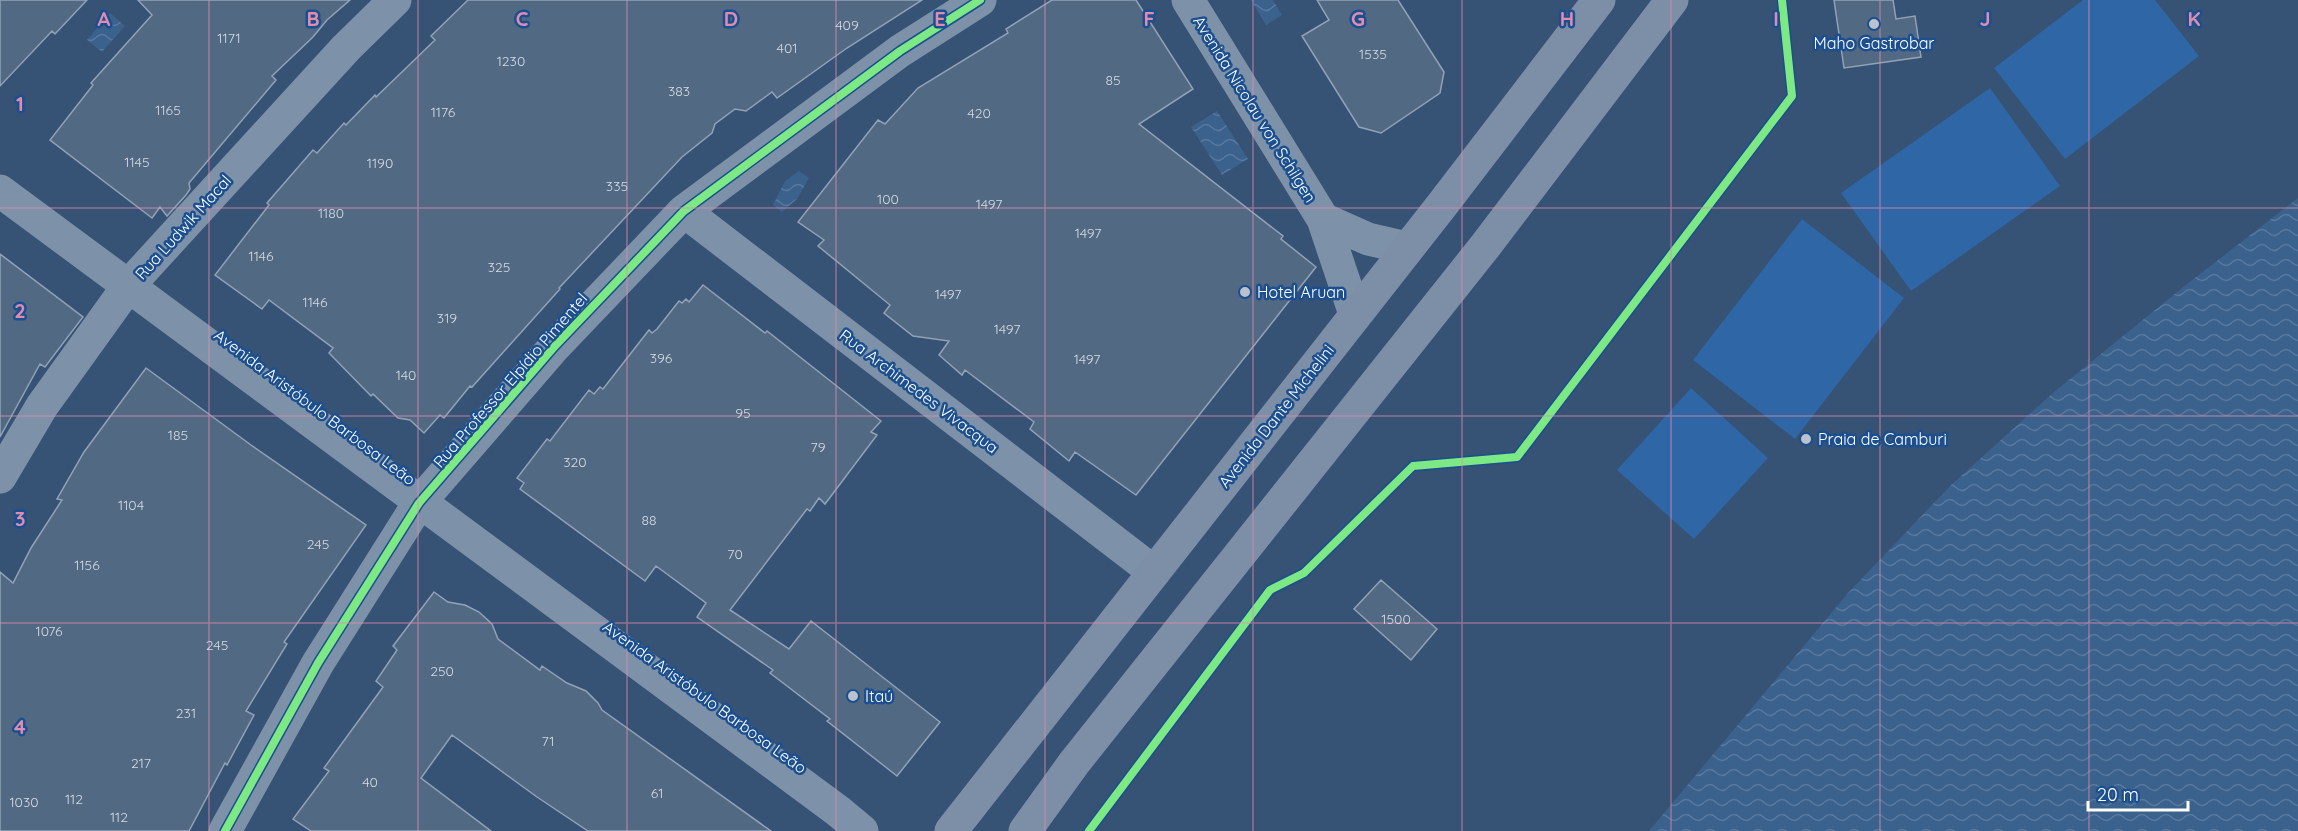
<svg xmlns="http://www.w3.org/2000/svg" width="2298" height="831" font-family="Quicksand,sans-serif">
<style>
.pitch{fill:#2f66a5}
.water{fill:url(#water-waves)}
.building{fill:#526984;stroke:#92a2b6;stroke-width:1.5}
.lines{fill:none;stroke-linecap:round;stroke-linejoin:round}
.minor{stroke:#7d92a8;stroke-width:33}
.major{stroke:#7d8ea7;stroke-width:33}
.cycleway-casing{stroke:#1b4f8f;stroke-width:11}
.cycleway{stroke:#7ce984;stroke-width:8}
.grid{fill:none;stroke:#e08cad;stroke-width:1.5;stroke-opacity:0.55}
.poi-dot{fill:#b9c2ce;stroke:#1b4f8f;stroke-width:2}
.labels{text-anchor:middle;dominant-baseline:central;stroke-width:5;stroke-linejoin:round;paint-order:stroke}
.number-label{font-size:14px;fill:#d4dae0}
.poi-label{font-size:16px;fill:#fff;stroke:#1b4f8f;text-anchor:start}
.street-label{font-size:16px;fill:#fff;stroke:#1b4f8f}
.grid-label{font-size:20px;text-anchor:middle;font-weight:bold;fill:#e08cad;stroke:#1b4f8f;stroke-width:5;stroke-linejoin:round;paint-order:stroke}
</style>
<defs>
<pattern id="water-waves" width="16" height="10" patternUnits="userSpaceOnUse" patternTransform="scale(1.5)"><rect width="16" height="10" fill="#3b618d"/><path d="M0 5q4-4 8 0t8 0" fill="none" stroke="#58799e"/></pattern>
</defs>
<rect width="100%" height="100%" fill="#365274"/>
<path class="pitch" d="M 2083,0 L 2155,0 L 2199,56 L 2065,159 L 1994,68 Z
M 1990,88 L 2060,186 L 1911,291 L 1841,193 Z
M 1802,219 L 1904,298 L 1795,439 L 1693,360 Z
M 1691,388 L 1768,458 L 1694,539 L 1617,470 Z"/>
<path class="water" d="M 1251,0 L 1273,0 L 1282,15 L 1266,25 Z
M 110,13 L 125,26 L 102,52 L 87,40 Z
M 1217,111 L 1248,159 L 1222,175 L 1191,127 Z
M 799,171 L 809,178 L 797,199 L 782,212 L 773,205 L 785,181 Z
M 2298,198 L 2298,831 L 1649,831 L 1848,593 L 1951,485 L 2054,392 L 2187,284 Z"/>
<path class="building" d="M 0,0 L 87,0 L 55,34 L 52,31 L 0,86 Z
M 138,0 L 350,0 L 327,20 L 313,37 L 272,76 L 276,80 L 189,183 L 190,189 L 186,195 L 167,216 L 160,207 L 152,218 L 50,140 L 93,85 L 91,83 L 152,15 Z
M 468,0 L 922,0 L 847,48 L 777,98 L 772,92 L 746,111 L 735,109 L 715,124 L 712,133 L 682,157 L 559,288 L 560,289 L 472,387 L 470,386 L 444,418 L 440,415 L 424,433 L 410,420 L 398,418 L 373,394 L 371,396 L 329,353 L 333,348 L 269,300 L 262,309 L 215,275 L 269,205 L 267,203 L 313,150 L 317,153 L 344,123 L 346,125 L 375,95 L 376,97 L 435,40 L 431,36 Z
M 1052,0 L 1136,0 L 1193,89 L 1139,124 L 1283,236 L 1281,239 L 1316,267 L 1136,495 L 1075,452 L 1069,461 L 1030,429 L 1034,422 L 965,370 L 962,375 L 939,355 L 949,341 L 913,336 L 884,313 L 890,305 L 818,246 L 824,240 L 798,222 L 878,120 L 885,124 L 918,88 L 1008,33 L 1006,29 Z
M 1317,0 L 1398,0 L 1444,72 L 1440,93 L 1381,133 L 1359,127 L 1302,36 L 1329,20 Z
M 1834,0 L 1893,0 L 1896,19 L 1915,16 L 1921,57 L 1844,68 Z
M 0,254 L 83,317 L 45,367 L 40,364 L 0,437 Z
M 703,285 L 765,333 L 767,331 L 881,421 L 871,432 L 877,435 L 825,504 L 819,498 L 810,511 L 807,509 L 730,610 L 789,649 L 811,621 L 940,722 L 897,776 L 827,721 L 830,719 L 770,673 L 773,670 L 697,617 L 706,603 L 656,566 L 645,581 L 520,489 L 524,483 L 517,478 L 547,439 L 550,441 L 589,390 L 594,394 L 600,387 L 603,389 L 649,330 L 652,333 L 657,329 L 679,301 L 682,303 L 686,299 L 689,302 Z
M 146,368 L 251,445 L 366,525 L 284,642 L 287,644 L 246,711 L 254,715 L 227,765 L 225,763 L 189,831 L 0,831 L 0,572 L 13,583 L 31,548 L 62,500 L 57,499 L 84,452 Z
M 1381,580 L 1437,629 L 1411,660 L 1354,609 Z
M 434,592 L 448,602 L 465,605 L 479,612 L 492,624 L 498,639 L 540,670 L 542,666 L 567,683 L 586,691 L 598,703 L 602,710 L 771,831 L 588,831 L 537,797 L 452,735 L 421,778 L 491,831 L 311,831 L 293,819 L 329,771 L 324,768 L 383,687 L 376,681 L 397,650 L 393,646 Z"/>
<g class="lines">
<path class="minor" d="M 1188,0 L 1323,219 L 1355,314
M 0,191 L 838,811 L 862,831
M 684,211 L 1154,572
M 1323,219 L 1368,239 L 1407,248
M 0,477 L 42,406 L 129,285 L 346,48 L 395,0
M 225,831 L 318,663 L 419,503 L 555,346 L 684,211 L 900,51 L 980,0"/>
<path class="major" d="M 951,831 L 1442,205 L 1599,0
M 1025,831 L 1074,763 L 1486,245 L 1672,0"/>
<g class="cycleway-casing">
<path id="cycleway" d="M 225,831 L 318,663 L 419,503 L 555,346 L 684,211 L 900,51 L 980,0
M 1089,831 L 1270,590 L 1304,573 L 1413,466 L 1517,457 L 1792,96 L 1782,0"/>
</g>
<use href="#cycleway" class="cycleway"/>
</g>
<path class="grid" d="M 209,0 L 209,831M 418,0 L 418,831M 627,0 L 627,831M 836,0 L 836,831M 1045,0 L 1045,831M 1253,0 L 1253,831M 1462,0 L 1462,831M 1671,0 L 1671,831M 1880,0 L 1880,831M 2089,0 L 2089,831M 0,208 L 2298,208M 0,416 L 2298,416M 0,623 L 2298,623"/>
<g class="poi-dot">
<circle cx="1874" cy="24" r="6"/>
<circle cx="1245" cy="292" r="6"/>
<circle cx="1806" cy="439" r="6"/>
<circle cx="853" cy="696" r="6"/>
</g>
<g class="labels">
<g class="number-label">
<text x="847" y="25">409</text>
<text x="229" y="38">1171</text>
<text x="787" y="48">401</text>
<text x="1373" y="54">1535</text>
<text x="511" y="61">1230</text>
<text x="1113" y="80">85</text>
<text x="679" y="91">383</text>
<text x="168" y="110">1165</text>
<text x="443" y="112">1176</text>
<text x="979" y="113">420</text>
<text x="137" y="162">1145</text>
<text x="380" y="163">1190</text>
<text x="617" y="186">335</text>
<text x="888" y="199">100</text>
<text x="989" y="204">1497</text>
<text x="331" y="213">1180</text>
<text x="1088" y="233">1497</text>
<text x="261" y="256">1146</text>
<text x="499" y="267">325</text>
<text x="948" y="294">1497</text>
<text x="315" y="302">1146</text>
<text x="447" y="318">319</text>
<text x="1007" y="329">1497</text>
<text x="661" y="358">396</text>
<text x="1087" y="359">1497</text>
<text x="406" y="375">140</text>
<text x="743" y="413">95</text>
<text x="178" y="435">185</text>
<text x="818" y="447">79</text>
<text x="575" y="462">320</text>
<text x="131" y="505">1104</text>
<text x="649" y="520">88</text>
<text x="318" y="544">245</text>
<text x="735" y="554">70</text>
<text x="87" y="565">1156</text>
<text x="1396" y="619">1500</text>
<text x="49" y="631">1076</text>
<text x="217" y="645">245</text>
<text x="442" y="671">250</text>
<text x="186" y="713">231</text>
<text x="548" y="741">71</text>
<text x="141" y="763">217</text>
<text x="370" y="782">40</text>
<text x="657" y="793">61</text>
<text x="74" y="799">112</text>
<text x="24" y="802">1030</text>
<text x="119" y="817">112</text>
</g>
<g class="poi-label">
<text x="1874" y="43" text-anchor="middle">Maho Gastrobar</text>
<text x="1257" y="292">Hotel Aruan</text>
<text x="1818" y="439">Praia de Camburi</text>
<text x="865" y="696">Itaú</text>
</g>
<g class="street-label">
<text transform="translate(1255 109) rotate(58)">Avenida Nicolau von Schilgen</text>
<text transform="translate(183 227) rotate(-48)">Rua Ludwik Macal</text>
<text transform="translate(510 380) rotate(-49)">Rua Professor Elpídio Pimentel</text>
<text transform="translate(919 391) rotate(37)">Rua Archimedes Vivacqua</text>
<text transform="translate(315 407) rotate(37)">Avenida Aristóbulo Barbosa Leão</text>
<text transform="translate(1276 416) rotate(-52)">Avenida Dante Michelini</text>
<text transform="translate(705 697) rotate(36)">Avenida Aristóbulo Barbosa Leão</text>
</g>
</g>
<g class="grid-label">
<text x="104" y="26">A</text>
<text x="313" y="26">B</text>
<text x="522" y="26">C</text>
<text x="731" y="26">D</text>
<text x="940" y="26">E</text>
<text x="1149" y="26">F</text>
<text x="1358" y="26">G</text>
<text x="1567" y="26">H</text>
<text x="1776" y="26">I</text>
<text x="1985" y="26">J</text>
<text x="2194" y="26">K</text>
<text x="20" y="111">1</text>
<text x="20" y="318">2</text>
<text x="20" y="526">3</text>
<text x="20" y="734">4</text>
</g>
<path d="M2088 801v9h100v-9" fill="none" stroke="#ffffff" stroke-width="3"/>
<text x="2097" y="801" font-size="18" fill="#ffffff" stroke="#1b4f8f" stroke-width="4.5" paint-order="stroke">20 m</text>
</svg>
